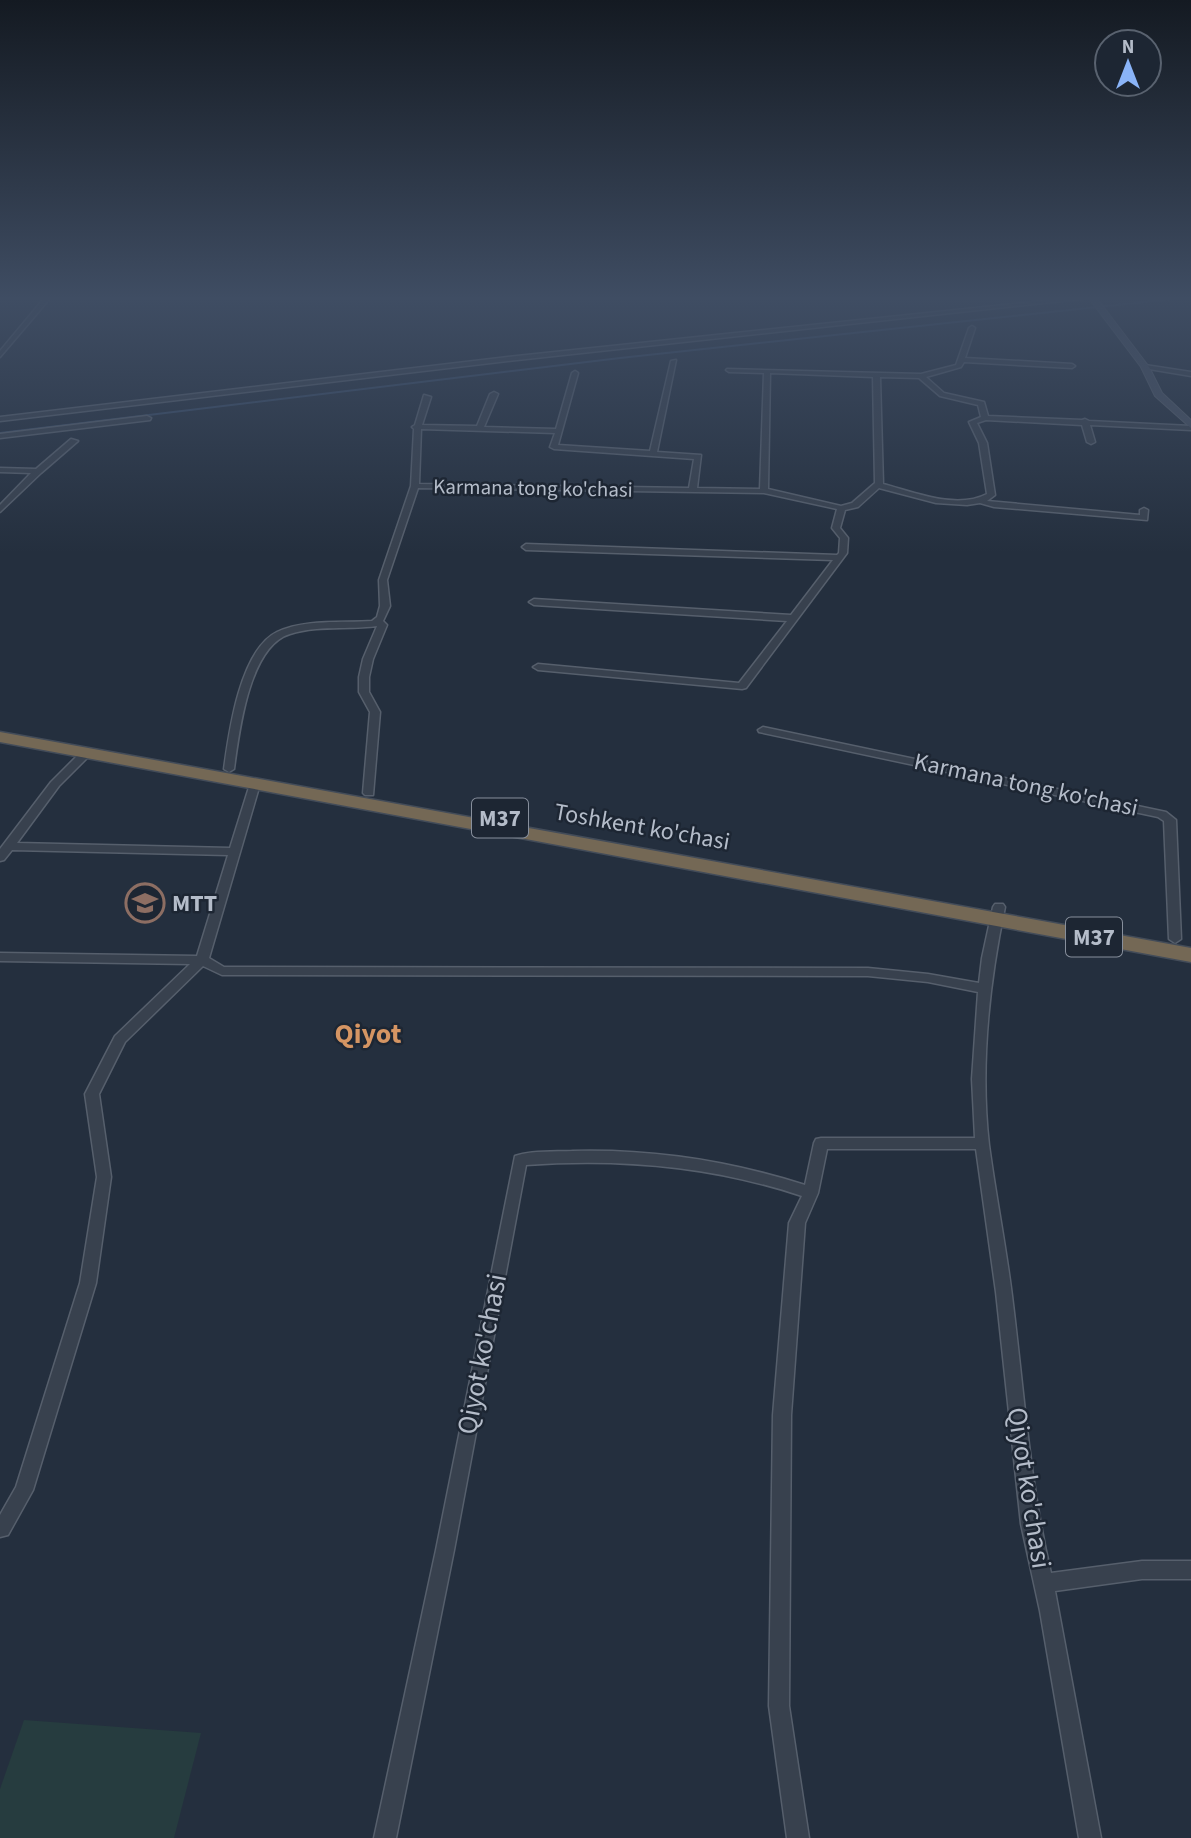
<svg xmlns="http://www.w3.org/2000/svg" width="1191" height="1838" font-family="'Source Sans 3',sans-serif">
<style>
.green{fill:#263c3f}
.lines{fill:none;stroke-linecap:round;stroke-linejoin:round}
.stream{stroke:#394c67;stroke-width:2}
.street-casing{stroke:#565f6c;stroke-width:3}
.secondary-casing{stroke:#565f6c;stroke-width:2}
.highway-casing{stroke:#434c59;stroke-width:3}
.street{fill:#38414e;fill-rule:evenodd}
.secondary{fill:#465061;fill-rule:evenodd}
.highway{fill:#746855;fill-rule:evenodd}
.labels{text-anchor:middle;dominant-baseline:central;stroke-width:5;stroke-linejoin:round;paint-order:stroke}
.far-street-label{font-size:21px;fill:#b4bcc9;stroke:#1d2633}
.shield{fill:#1d2633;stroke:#878f9c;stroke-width:2}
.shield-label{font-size:23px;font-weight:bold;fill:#b4bcc9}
.street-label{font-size:24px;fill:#b4bcc9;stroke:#1d2633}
.poi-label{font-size:24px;font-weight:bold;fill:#b4bcc9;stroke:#1d2633;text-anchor:start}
.quarter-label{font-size:28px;font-weight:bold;fill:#d59563;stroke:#1d2633}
.near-street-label{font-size:28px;fill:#b4bcc9;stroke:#1d2633}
</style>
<rect width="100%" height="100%" fill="#242f3e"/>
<path class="green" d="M 24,1720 L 201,1733 L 174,1838 L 0,1838 L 0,1789 Z"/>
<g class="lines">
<path class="stream" d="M 0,433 L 620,358 L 1191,297"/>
<g class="street-casing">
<path id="street" d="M 46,296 L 52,296 L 0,357 L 0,351 Z
M 1089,296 L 1109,296 L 517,360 L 0,421 L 0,417 L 517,356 Z
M 972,326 L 975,328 L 965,358 L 1072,364 L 1075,366 L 1072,368 L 964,362 L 961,367 L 926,377 L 944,393 L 984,402 L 988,416 L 1082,420 L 1085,419 L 1089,421 L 1191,426 L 1191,430 L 1090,425 L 1095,442 L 1091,444 L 1087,442 L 1082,425 L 986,420 L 977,423 L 987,443 L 995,495 L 987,501 L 1140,515 L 1140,510 L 1144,508 L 1148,510 L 1147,520 L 994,507 L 980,503 L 967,505 L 936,503 L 879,488 L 858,507 L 845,510 L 840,528 L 848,538 L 847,553 L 746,688 L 742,689 L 538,670 L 533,667 L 538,664 L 739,683 L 787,621 L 534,605 L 529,602 L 534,599 L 791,615 L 833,560 L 526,550 L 522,547 L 526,544 L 837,555 L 839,553 L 840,538 L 832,528 L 837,509 L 764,493 L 418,488 L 387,580 L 390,606 L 383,621 L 387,625 L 373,659 L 369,677 L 369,692 L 380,712 L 373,795 L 365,795 L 363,793 L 370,712 L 359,692 L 359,677 L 363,659 L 377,626 C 348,630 318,625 290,634 C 249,646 239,732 234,769 L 229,772 L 224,769 C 229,732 240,650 277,632 C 304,619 342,623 372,621 L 377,617 L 380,606 L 379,580 L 411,486 L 414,429 L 412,427 L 415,425 L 424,395 L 431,397 L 422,425 L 477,426 L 490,394 L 494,392 L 498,394 L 484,427 L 556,429 L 572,373 L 575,371 L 578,373 L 558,445 L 650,451 L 671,361 L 676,360 L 657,452 L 701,455 L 697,488 L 760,489 L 764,373 L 729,372 L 726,370 L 727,369 L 921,374 L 956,365 L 969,328 ZM 770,373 L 873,377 L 875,483 L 852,503 L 841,506 L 768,489 ZM 880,377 L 919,378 L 940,396 L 978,405 L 981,417 L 969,422 L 979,443 L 987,494 C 956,510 914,492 883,484 ZM 421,429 L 555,433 L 550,447 L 554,449 L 694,459 L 689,488 L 419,484 Z
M 1145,365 L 1191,372 L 1191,376 L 1143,368 L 1142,367 Z
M 147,416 L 151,418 L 150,420 L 0,438 L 0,434 Z
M 71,439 L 78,441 L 41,473 L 0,512 L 0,505 L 31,473 L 0,472 L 0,468 L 36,469 Z
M 763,727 L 1166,812 L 1176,820 L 1181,939 L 1175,943 L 1169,939 L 1164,821 L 1158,817 L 759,732 L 758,730 Z
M 86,750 L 90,751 L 91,753 L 90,755 L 59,786 L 17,843 L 230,848 L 250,784 L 255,781 L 260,784 L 209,958 L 224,967 L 868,968 L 928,974 L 979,983 L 982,958 L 993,907 L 995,904 L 1003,904 L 1005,907 C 989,984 980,1067 989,1145 C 996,1198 1007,1251 1013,1304 C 1024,1393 1030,1485 1051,1573 L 1142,1561 L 1191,1561 L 1191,1579 L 1142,1579 L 1055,1591 L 1101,1838 L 1079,1838 L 1040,1611 L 1021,1524 L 996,1292 L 976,1149 L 827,1149 L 818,1193 L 805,1223 L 791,1415 L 789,1706 L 809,1838 L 787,1838 L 769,1706 L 773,1415 L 789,1223 L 802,1196 C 712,1166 621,1158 526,1165 L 454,1550 L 396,1838 L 374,1838 L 436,1550 L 515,1156 C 533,1150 555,1152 573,1151 C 653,1149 730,1161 805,1185 L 814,1143 L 816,1139 L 821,1138 L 975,1138 L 972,1079 L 978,992 L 928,982 L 868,976 L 222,975 L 203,966 L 125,1042 L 99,1094 L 111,1177 L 96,1283 L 33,1490 L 8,1535 L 0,1537 L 0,1515 L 16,1487 L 80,1283 L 97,1177 L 85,1094 L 115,1036 L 190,964 L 0,961 L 0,953 L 197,956 L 228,855 L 12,850 L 4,860 L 0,861 L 0,849 L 51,782 L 82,751 Z"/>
</g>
<g class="secondary-casing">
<path id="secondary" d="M 1095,296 L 1149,367 L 1162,393 L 1191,420 L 1191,428 L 1155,396 L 1141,367 L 1088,297 Z"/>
</g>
<g class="highway-casing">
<path id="highway" d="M 0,732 L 1191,948 L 1191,962 L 0,742 Z"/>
</g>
<use href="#street" class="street"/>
<use href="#secondary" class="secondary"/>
<use href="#highway" class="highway"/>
</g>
<linearGradient id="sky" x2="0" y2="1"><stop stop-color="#141a22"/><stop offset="0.54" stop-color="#3f4d63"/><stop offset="1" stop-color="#3f4d63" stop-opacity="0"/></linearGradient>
<rect width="1191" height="553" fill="url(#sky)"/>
<defs>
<g id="school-ring" transform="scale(2.0125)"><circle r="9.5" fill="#1d2633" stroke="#8d6e63" stroke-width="1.5"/><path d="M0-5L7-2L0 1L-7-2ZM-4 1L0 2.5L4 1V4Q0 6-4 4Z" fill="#8d6e63"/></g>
</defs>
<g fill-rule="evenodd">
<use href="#school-ring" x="145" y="903"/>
</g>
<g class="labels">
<g class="far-street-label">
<text transform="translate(533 488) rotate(1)">Karmana tong ko'chasi</text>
</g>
<g class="shield">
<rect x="472" y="798.5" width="56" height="39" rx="5"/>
<rect x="1066" y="917.5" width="56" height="39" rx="5"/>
</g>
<g class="shield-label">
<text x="500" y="818">M37</text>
<text x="1094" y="937">M37</text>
</g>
<g class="street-label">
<text transform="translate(1026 785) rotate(12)">Karmana tong ko'chasi</text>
<text transform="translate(642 827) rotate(10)">Toshkent ko'chasi</text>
</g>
<g class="poi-label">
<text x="172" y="903">MTT</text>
</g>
<g class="quarter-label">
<text x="368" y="1034">Qiyot</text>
</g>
<g class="near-street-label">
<text transform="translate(482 1354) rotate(-79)">Qiyot ko'chasi</text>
<text transform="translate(1029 1488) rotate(81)">Qiyot ko'chasi</text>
</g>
</g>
<g transform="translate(1128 63)"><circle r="33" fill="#1d2633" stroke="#59626f" stroke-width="2"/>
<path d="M0-5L12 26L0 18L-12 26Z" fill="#8ab4f8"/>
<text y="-10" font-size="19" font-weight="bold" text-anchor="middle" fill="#b4bcc9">N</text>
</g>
</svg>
